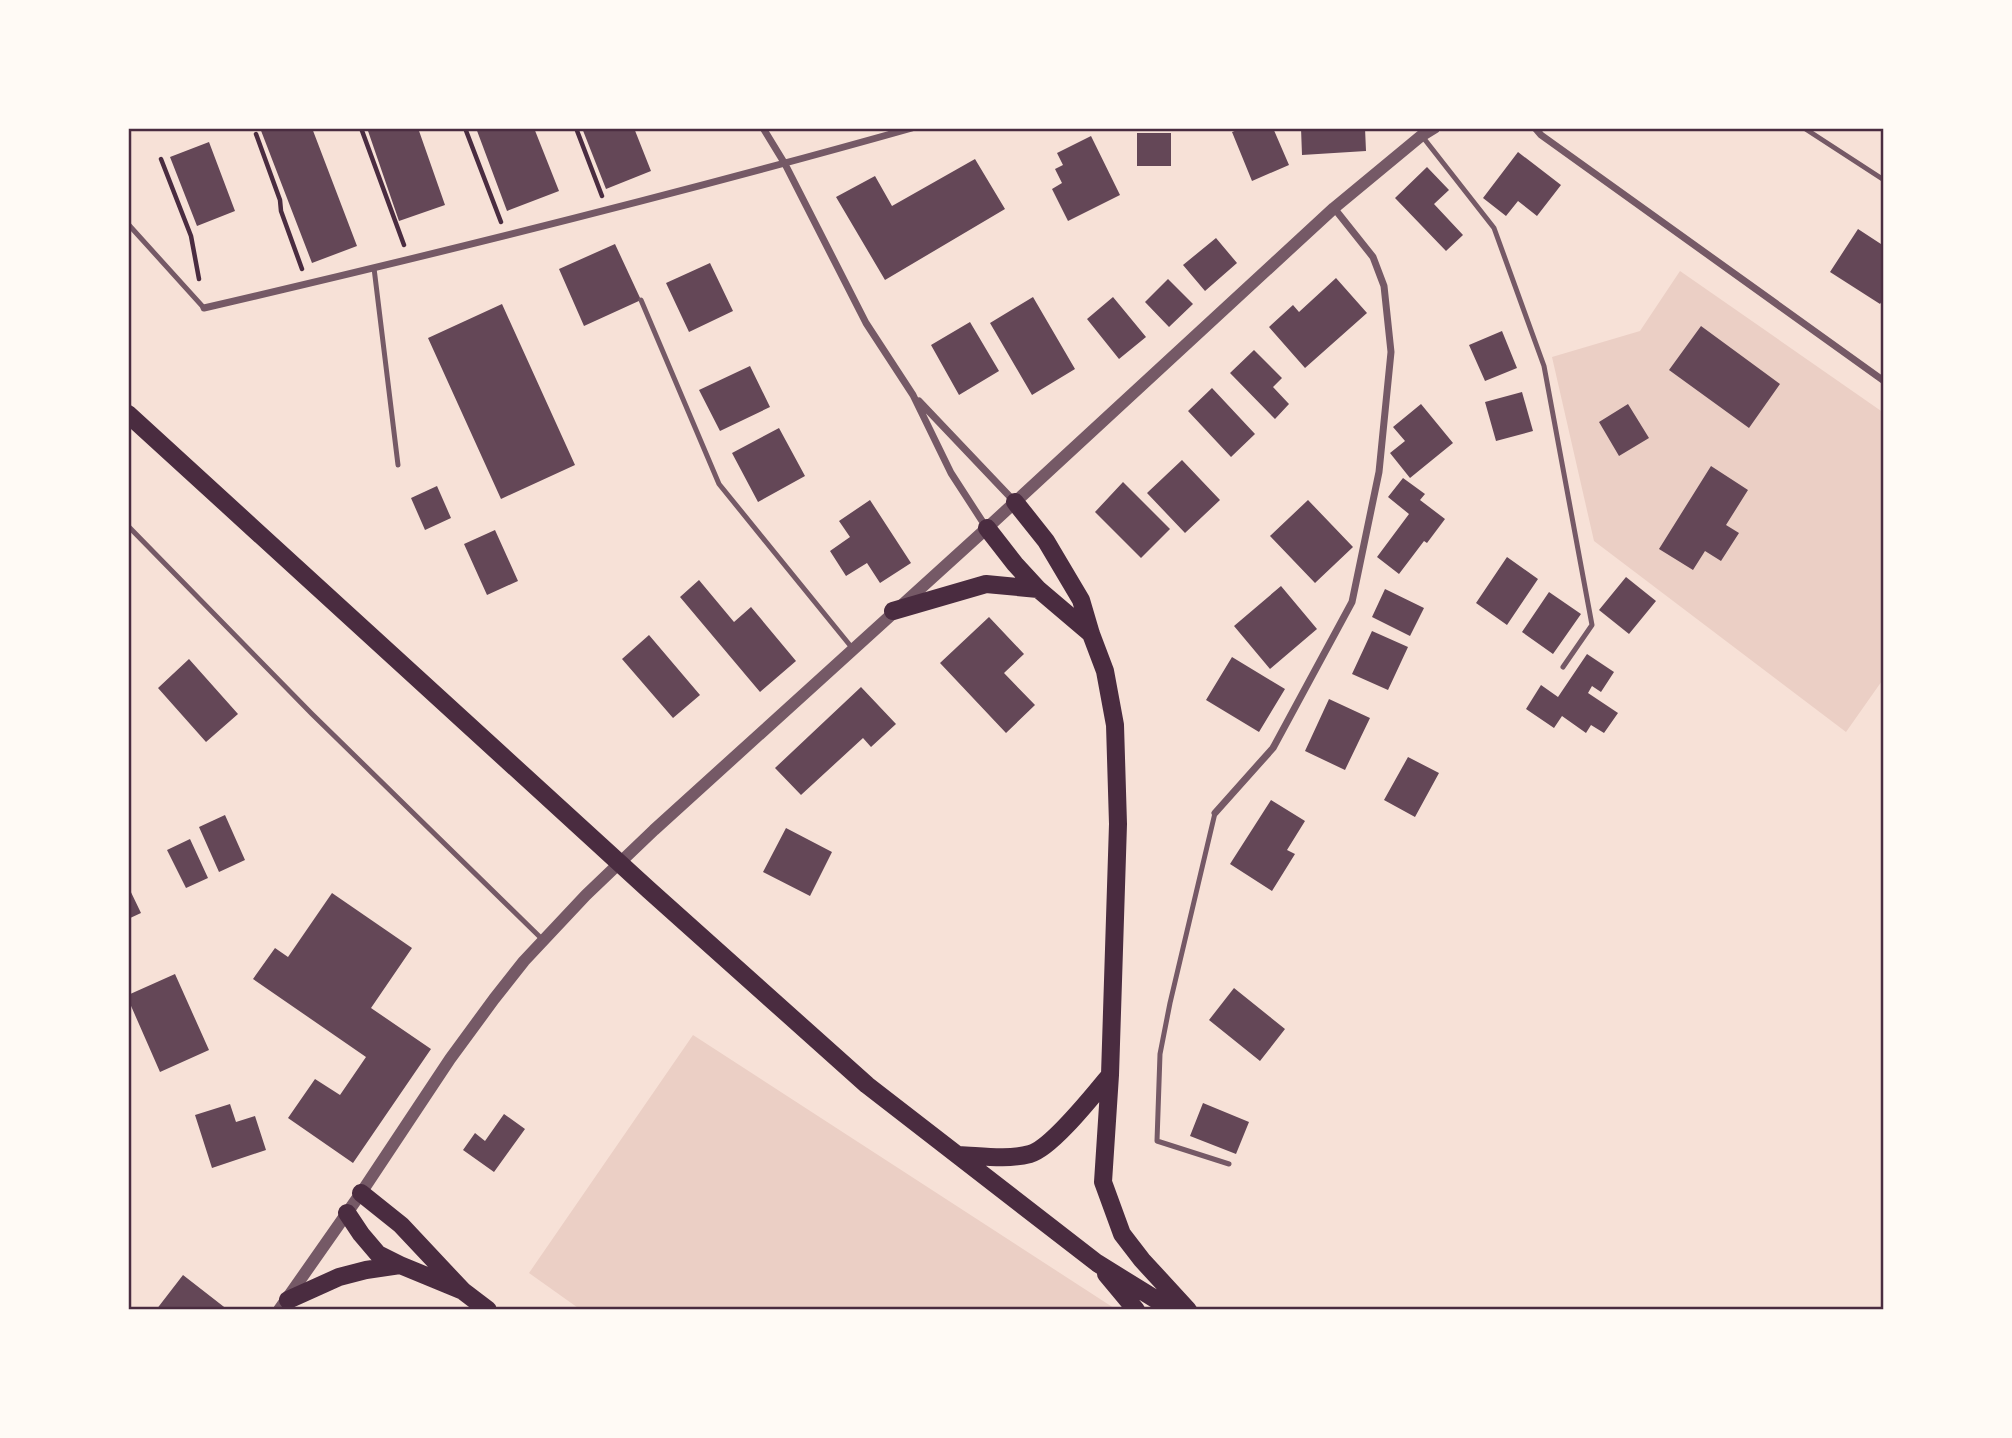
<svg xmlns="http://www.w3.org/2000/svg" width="2012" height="1438" font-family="'PT Serif',serif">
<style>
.green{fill:#ebcfc5}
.building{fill:#644757}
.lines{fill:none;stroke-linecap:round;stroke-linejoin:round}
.path{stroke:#4a2c40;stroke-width:4.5}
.service{stroke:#755966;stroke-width:5}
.minor{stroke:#755966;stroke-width:7}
.tertiary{stroke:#755966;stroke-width:12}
.primary{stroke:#4a2c40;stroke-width:18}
.neatline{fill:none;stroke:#4a2c40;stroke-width:2.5}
</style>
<rect width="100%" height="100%" fill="#f7e1d7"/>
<path class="green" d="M 1680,271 L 1884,413 L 1884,678 L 1846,732 L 1594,541 L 1552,357 L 1640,331 Z
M 693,1035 L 1117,1310 L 581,1310 L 529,1273 Z"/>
<path class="building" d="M 260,128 L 312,128 L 357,246 L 312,263 Z
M 367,128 L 418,128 L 445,205 L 399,221 Z
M 476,128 L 534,128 L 559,191 L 507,211 Z
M 582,128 L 634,128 L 651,171 L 606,189 Z
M 1242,128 L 1273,128 L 1289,165 L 1252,181 L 1232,132 Z
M 1301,128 L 1365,128 L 1366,151 L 1302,155 Z
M 1137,133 L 1171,133 L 1171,166 L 1137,166 Z
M 1091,136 L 1120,195 L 1068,221 L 1052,189 L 1062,183 L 1055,169 L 1063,165 L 1057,153 Z
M 209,142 L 235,211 L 197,226 L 170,157 Z
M 1518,152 L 1561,185 L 1537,216 L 1518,201 L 1506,216 L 1483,198 Z
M 975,159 L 1005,209 L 885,280 L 836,197 L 875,176 L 892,206 Z
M 1427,167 L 1449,190 L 1434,204 L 1463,235 L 1446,251 L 1395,198 Z
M 1858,229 L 1884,246 L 1884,298 L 1880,304 L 1830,272 Z
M 1216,238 L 1237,263 L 1205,291 L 1183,265 Z
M 615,244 L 641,300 L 584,326 L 559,269 Z
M 710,263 L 733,311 L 689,332 L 666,283 Z
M 1336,278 L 1367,313 L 1305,368 L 1269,327 L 1293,305 L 1299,312 Z
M 1168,279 L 1193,304 L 1169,327 L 1145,302 Z
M 1033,297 L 1075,369 L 1032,395 L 990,323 Z
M 1113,297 L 1146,337 L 1119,359 L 1087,319 Z
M 502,304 L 575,465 L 501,499 L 428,338 Z
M 970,322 L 999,371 L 959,395 L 931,345 Z
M 1701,326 L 1780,384 L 1749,428 L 1669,370 Z
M 1502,331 L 1517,368 L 1485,381 L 1469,345 Z
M 1254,350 L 1282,378 L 1273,387 L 1289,404 L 1275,419 L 1230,373 Z
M 750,366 L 770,407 L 720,431 L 699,390 Z
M 1212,388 L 1255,434 L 1231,457 L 1188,411 Z
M 1522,392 L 1533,431 L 1496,441 L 1485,402 Z
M 1421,404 L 1453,443 L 1410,478 L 1390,453 L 1405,441 L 1393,427 Z
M 1628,404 L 1649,438 L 1619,456 L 1599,422 Z
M 779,428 L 805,476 L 758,502 L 732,453 Z
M 1182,460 L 1220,500 L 1185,533 L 1147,493 Z
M 1711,466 L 1748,490 L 1726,525 L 1739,533 L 1721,561 L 1705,551 L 1693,570 L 1659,549 Z
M 1403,478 L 1425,494 L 1420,500 L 1445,519 L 1427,543 L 1424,541 L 1399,574 L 1377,557 L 1409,514 L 1388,497 Z
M 1123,482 L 1170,529 L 1141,558 L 1095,512 Z
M 437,486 L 451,518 L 425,530 L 411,498 Z
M 870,500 L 911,563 L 880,583 L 867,563 L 846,576 L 830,551 L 850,537 L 839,521 Z
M 1308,500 L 1353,547 L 1315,583 L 1270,536 Z
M 495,530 L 518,581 L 487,595 L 464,544 Z
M 1507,557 L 1538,579 L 1507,625 L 1476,603 Z
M 1626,577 L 1656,601 L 1629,634 L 1599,610 Z
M 699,580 L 734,622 L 751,607 L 796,661 L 760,692 L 680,597 Z
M 1281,586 L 1317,629 L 1270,669 L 1234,626 Z
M 1385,589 L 1424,608 L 1410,636 L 1372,617 Z
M 1549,592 L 1581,614 L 1553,654 L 1522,632 Z
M 989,617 L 1024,654 L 1004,673 L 1035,705 L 1006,733 L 940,663 Z
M 1372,631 L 1408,647 L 1388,690 L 1352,674 Z
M 649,635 L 700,695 L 673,718 L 622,659 Z
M 1587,654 L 1614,672 L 1601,692 L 1592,686 L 1588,693 L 1618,713 L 1604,733 L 1591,725 L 1586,733 L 1562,716 L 1554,728 L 1526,709 L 1541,685 L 1558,697 Z
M 1232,657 L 1285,689 L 1259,732 L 1206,700 Z
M 189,659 L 238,714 L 206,742 L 158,688 Z
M 861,687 L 896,724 L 871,747 L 863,738 L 801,795 L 775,768 Z
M 1329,699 L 1370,718 L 1345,770 L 1305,751 Z
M 1408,757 L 1439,773 L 1415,817 L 1384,800 Z
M 1271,800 L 1305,821 L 1287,850 L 1295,854 L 1272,891 L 1230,864 Z
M 225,815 L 245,860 L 219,872 L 199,827 Z
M 786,828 L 832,852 L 810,896 L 763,872 Z
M 190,839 L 208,878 L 186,888 L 167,850 Z
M 128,886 L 141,913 L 128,919 Z
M 332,893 L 412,948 L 371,1008 L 431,1049 L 353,1163 L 288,1118 L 315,1079 L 340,1095 L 366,1057 L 253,979 L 275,948 L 288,957 Z
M 175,974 L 209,1050 L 160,1072 L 128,999 L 128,995 Z
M 1234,988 L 1285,1029 L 1260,1061 L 1209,1020 Z
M 1203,1103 L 1249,1122 L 1236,1154 L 1190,1136 Z
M 230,1104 L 236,1122 L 255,1116 L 266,1150 L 212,1168 L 195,1115 Z
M 504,1114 L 525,1129 L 494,1172 L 463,1150 L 475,1133 L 485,1141 Z
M 183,1275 L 228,1310 L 156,1310 Z"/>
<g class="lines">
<path class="path" d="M 361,128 L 404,245
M 465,128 L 501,222
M 576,128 L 602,196
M 256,134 L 280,200 L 281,211 L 302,269
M 161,159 L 191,236 L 199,279"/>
<path class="service" d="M 1804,128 L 1884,180
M 1422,136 L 1494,228 L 1544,366 L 1592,625 L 1563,667
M 128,224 L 204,308
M 374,268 L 398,465
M 641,300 L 719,484 L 853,649
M 128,526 L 312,714 L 543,940
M 1215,813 L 1170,1003 L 1160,1054 L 1157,1141 L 1229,1164"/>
<path class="minor" d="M 763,128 L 785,164 L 866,323 L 913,395 L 951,473 L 986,527
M 1535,128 L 1541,135 L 1884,381
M 204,308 C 441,253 678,194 912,128
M 919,401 L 1014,501
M 1215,813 L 1273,748 L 1352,602 L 1379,472 L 1391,352 L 1384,286 L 1373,257 L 1334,208"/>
<path class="tertiary" d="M 279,1310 L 361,1193 L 450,1059 L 494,999 L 524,961 L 586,895 L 654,830 L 987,528 L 1334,208 L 1421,136 L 1434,128"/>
<path class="primary" d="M 128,414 L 649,890 L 867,1085 L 1097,1263 L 1173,1310
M 1015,502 L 1046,541 L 1081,600 L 1091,634 L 1105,671 L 1115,725 L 1118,824 L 1110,1075 L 1103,1182 L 1122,1234 L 1142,1260 L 1188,1310
M 987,528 L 1015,564 L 1038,589 L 1091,634
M 893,611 L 986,584 L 1038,589
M 959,1155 C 982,1156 1007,1160 1030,1154 C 1052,1148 1094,1094 1110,1075
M 361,1193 L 401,1225 L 463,1291 L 488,1310
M 347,1213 L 361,1234 L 378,1254 L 400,1265
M 1106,1274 L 1136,1310
M 288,1300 L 339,1277 L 366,1270 L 400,1265 L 463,1291"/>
</g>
<rect width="2012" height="1438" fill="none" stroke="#fffaf5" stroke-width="259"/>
<rect x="130" y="130" width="1752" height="1178" class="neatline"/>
</svg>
